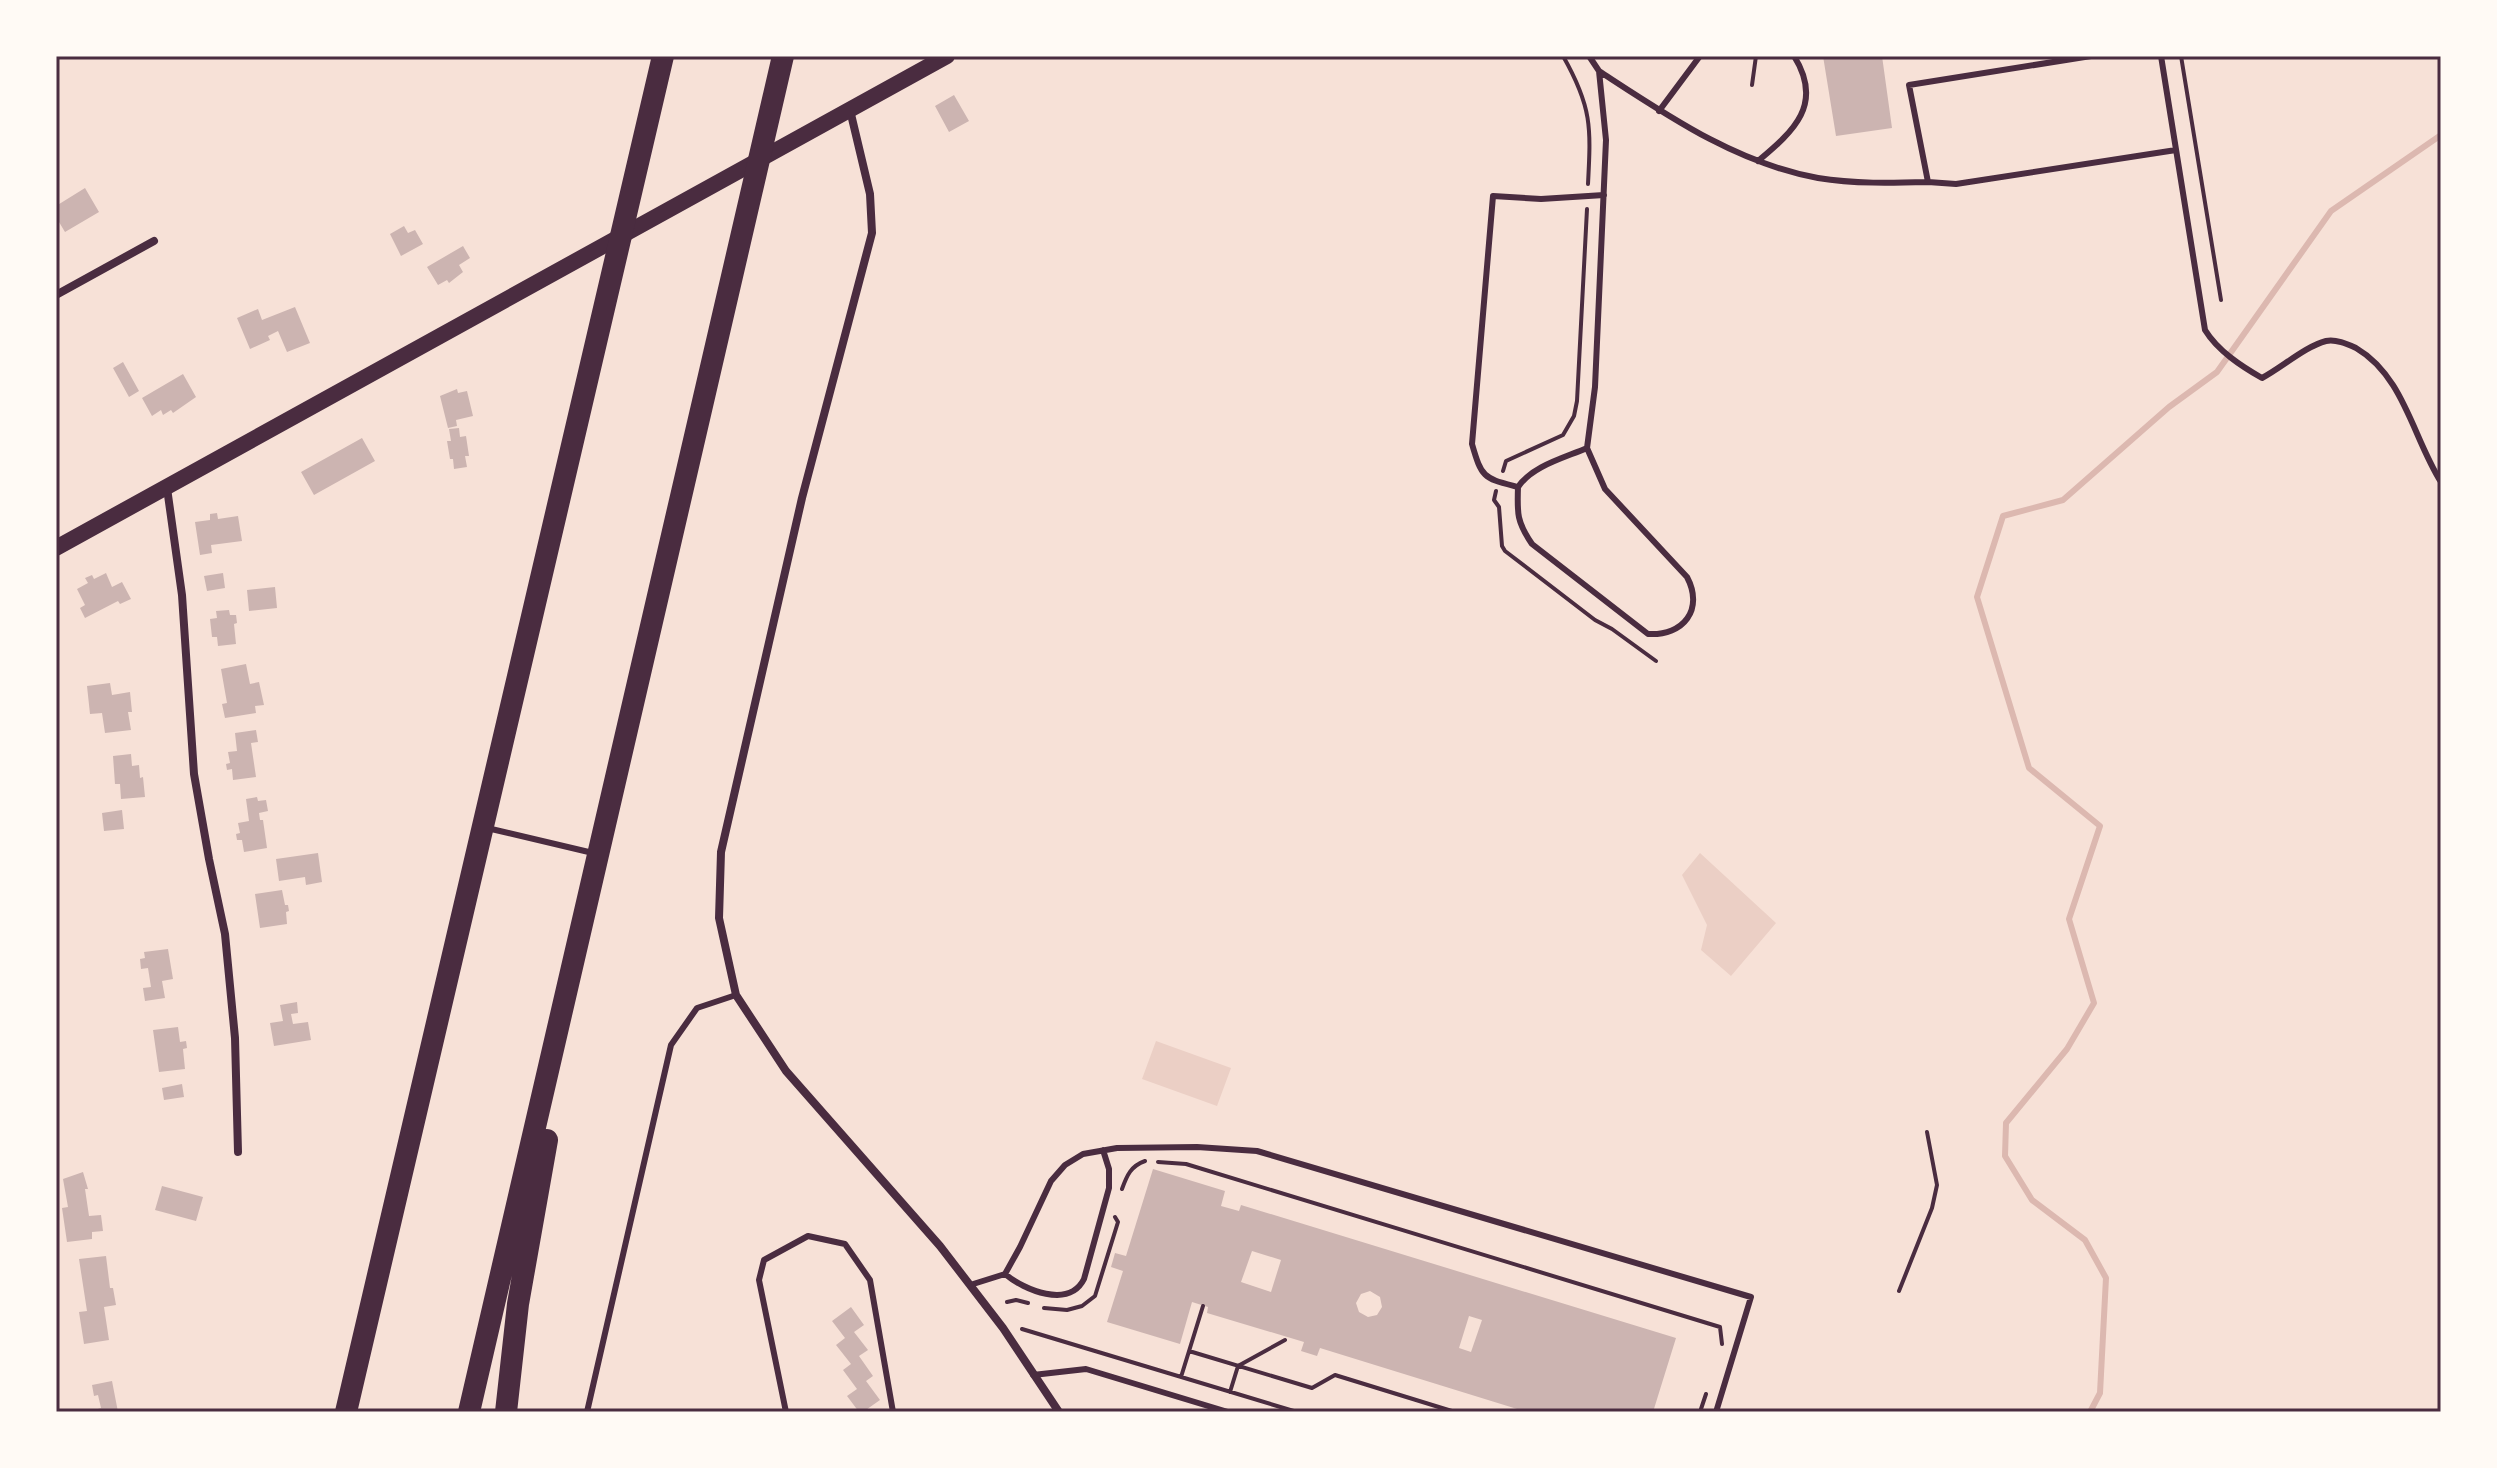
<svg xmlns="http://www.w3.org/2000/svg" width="2497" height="1468" font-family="Cabin,sans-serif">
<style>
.green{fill:#ebcfc5}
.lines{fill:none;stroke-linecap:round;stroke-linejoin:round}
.stream{stroke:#dcb8b0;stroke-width:6}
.building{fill:#ccb4b1;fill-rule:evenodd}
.path{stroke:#4a2c40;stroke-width:4}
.service{stroke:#4a2c40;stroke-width:6}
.minor{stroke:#4a2c40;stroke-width:8}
.secondary{stroke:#4a2c40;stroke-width:16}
.motorway{stroke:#4a2c40;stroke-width:22}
.neatline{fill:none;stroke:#4a2c40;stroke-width:3}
</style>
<rect width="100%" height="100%" fill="#f7e1d7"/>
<path class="green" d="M 1700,853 L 1776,923 L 1731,976 L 1701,950 L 1707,925 L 1682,875 Z
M 1156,1041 L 1231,1068 L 1217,1106 L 1142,1079 Z"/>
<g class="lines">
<path class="stream" d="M 2090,1412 L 2100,1393 L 2106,1278 L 2085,1240 L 2032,1200 L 2005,1156 L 2006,1123 L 2067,1049 L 2094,1003 L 2069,919 L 2100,826 L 2029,768 L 1977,597 L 2003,516 L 2063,500 L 2169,407 L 2217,372 L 2331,211 L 2441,135"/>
</g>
<path class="building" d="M 1823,56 L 1882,56 L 1892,128 L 1836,136 Z
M 954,95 L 969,121 L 949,132 L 935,106 Z
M 85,188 L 99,212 L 65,232 L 56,217 L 56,206 Z
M 404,226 L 408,233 L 415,230 L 423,244 L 401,256 L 390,234 Z
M 463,246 L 470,258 L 459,265 L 463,272 L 449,283 L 447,280 L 438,285 L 427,267 Z
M 295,307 L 310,343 L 287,352 L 278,331 L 268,336 L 270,340 L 250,349 L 237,318 L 258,309 L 262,320 Z
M 123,362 L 139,391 L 129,397 L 113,368 Z
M 183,374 L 196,397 L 173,413 L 171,410 L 163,415 L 161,410 L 152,416 L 142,398 Z
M 457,389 L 458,393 L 467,391 L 473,416 L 456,420 L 457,426 L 448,428 L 440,396 Z
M 459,428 L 460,437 L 466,436 L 469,456 L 465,456 L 467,467 L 454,469 L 453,459 L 450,459 L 447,441 L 451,441 L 449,429 Z
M 362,438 L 375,461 L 314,495 L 301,472 Z
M 217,513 L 218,519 L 238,516 L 242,541 L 211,545 L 212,553 L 200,555 L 195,522 L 210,520 L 210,514 Z
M 106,573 L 112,587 L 122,582 L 131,599 L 120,604 L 118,601 L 85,618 L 80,608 L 85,605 L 77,589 L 88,583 L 85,578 L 92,575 L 94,579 Z
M 223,573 L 225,588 L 207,591 L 204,576 Z
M 275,587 L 277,608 L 249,611 L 247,590 Z
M 229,610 L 230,615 L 236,615 L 237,623 L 234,624 L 236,644 L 218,646 L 217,637 L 212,637 L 210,619 L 217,618 L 216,611 Z
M 246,664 L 250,684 L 259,682 L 264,705 L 255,706 L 256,713 L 225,718 L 222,704 L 227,703 L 221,669 Z
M 110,683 L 112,695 L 130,692 L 132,712 L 128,712 L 131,730 L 105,733 L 102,713 L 90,714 L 87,686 Z
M 256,730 L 258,742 L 251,743 L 256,777 L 233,780 L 232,769 L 227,770 L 226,764 L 230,763 L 228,752 L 237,751 L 235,733 Z
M 131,754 L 132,766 L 139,765 L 140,778 L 143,777 L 145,797 L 121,799 L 120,784 L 115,784 L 113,756 Z
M 257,797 L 258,801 L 266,800 L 268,811 L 259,813 L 260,820 L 263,820 L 267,848 L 244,852 L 242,840 L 237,840 L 236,834 L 240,833 L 238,823 L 249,821 L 246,799 Z
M 122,810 L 124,829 L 104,831 L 102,813 Z
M 318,853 L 322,882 L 306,885 L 305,877 L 279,881 L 276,859 Z
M 282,890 L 285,905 L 288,905 L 289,911 L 286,912 L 287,924 L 260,928 L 255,894 Z
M 168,949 L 173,979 L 162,981 L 165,998 L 145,1001 L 143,988 L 151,987 L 148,968 L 141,969 L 140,959 L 145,958 L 144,952 Z
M 297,1002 L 298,1013 L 291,1014 L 293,1024 L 308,1022 L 311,1040 L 274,1046 L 270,1023 L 283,1021 L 280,1005 Z
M 178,1027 L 180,1042 L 186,1041 L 187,1048 L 183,1049 L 185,1069 L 159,1072 L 153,1030 Z
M 182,1084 L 184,1097 L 164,1100 L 162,1088 Z
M 1153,1169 L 1225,1191 L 1221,1206 L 1239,1211 L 1241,1205 L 1676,1338 L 1653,1412 L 1527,1412 L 1320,1348 L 1317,1356 L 1301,1351 L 1304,1342 L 1207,1313 L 1208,1307 L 1192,1302 L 1180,1344 L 1107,1322 L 1123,1271 L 1111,1267 L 1115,1253 L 1126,1256 ZM 1252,1251 L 1281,1260 L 1271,1292 L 1241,1282 ZM 1370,1291 L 1380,1297 L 1382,1307 L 1377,1315 L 1368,1317 L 1359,1312 L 1356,1303 L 1361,1294 ZM 1469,1316 L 1482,1320 L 1471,1352 L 1459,1348 Z
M 83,1172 L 88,1189 L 85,1189 L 89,1216 L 101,1215 L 103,1231 L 92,1232 L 92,1239 L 67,1242 L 62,1208 L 68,1207 L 63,1179 Z
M 162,1186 L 203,1197 L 196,1221 L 155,1210 Z
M 106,1256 L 110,1288 L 113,1288 L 116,1305 L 104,1307 L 109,1340 L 84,1344 L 79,1312 L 87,1311 L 79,1259 Z
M 851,1307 L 864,1325 L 854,1332 L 868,1350 L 859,1356 L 873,1376 L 866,1381 L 880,1400 L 863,1412 L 859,1412 L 847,1396 L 857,1389 L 843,1370 L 851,1364 L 836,1345 L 845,1338 L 832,1321 Z
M 112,1381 L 118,1412 L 88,1412 L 101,1408 L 98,1395 L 94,1396 L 92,1385 Z"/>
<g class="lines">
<path class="path" d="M 1563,56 C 1592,107 1591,127 1588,184
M 2181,56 L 2221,300
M 1752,85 L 1756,56
M 1503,471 L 1506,461 L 1563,435 L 1574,416 L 1577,401 L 1587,209
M 1496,491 L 1494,500 L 1499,507 L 1502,546 L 1505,551 L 1595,620 L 1612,629 L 1656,661
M 1158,1162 L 1186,1164 L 1720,1327 L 1722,1344
M 1122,1189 C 1127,1175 1131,1166 1145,1161
M 1899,1291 L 1932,1208 L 1937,1185 L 1927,1132
M 1007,1302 L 1016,1300 L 1028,1303
M 1044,1308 L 1067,1310 L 1082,1306 L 1095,1296 L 1118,1222 L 1115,1217
M 1022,1329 L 1297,1412
M 1189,1351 L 1312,1388 L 1335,1375 L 1455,1412
M 1181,1377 L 1203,1306
M 1230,1392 L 1238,1366 L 1285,1340
M 1700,1412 L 1706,1394"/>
<path class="service" d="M 2161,56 L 2205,330 C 2218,351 2241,366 2262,378 C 2281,368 2306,346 2326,341 C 2336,339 2347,344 2356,348 C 2404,376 2413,438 2441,482
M 1599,71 C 1668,116 1736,163 1818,178 C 1854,184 1892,183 1928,182 L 1909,85 L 2091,56
M 1659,111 L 1700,56
M 1758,161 C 1794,131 1824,104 1794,56
M 1928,182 L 1956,184 L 2176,150
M 1587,448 L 1595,387 L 1606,140 L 1599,71 L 1589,56
M 1518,487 C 1517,514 1517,522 1532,544 L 1648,634 C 1684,636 1704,609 1687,577 L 1605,489 L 1587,448 C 1564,458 1532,466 1518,487 C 1484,478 1482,479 1472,444 L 1493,196 L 1541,199 L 1604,195
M 487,828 L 593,853
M 1005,1274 C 1024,1290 1069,1309 1084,1279 L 1109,1188 L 1109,1169 L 1103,1150
M 970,1285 L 1005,1274 L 1020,1247 L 1051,1181 L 1065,1165 L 1083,1154 L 1117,1148 L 1197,1147 L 1257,1151 L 1751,1297 L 1716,1412
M 1033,1375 L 1086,1369 L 1228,1412
M 587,1412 L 671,1045 L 697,1008 L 736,995
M 786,1412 L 759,1280 L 764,1260 L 808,1236 L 845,1244 L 870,1280 L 893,1412"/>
<path class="minor" d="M 850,110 L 870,194 L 872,233 L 802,498 L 721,852 L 719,918 L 736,995 L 786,1071 L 940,1246 L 1003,1328 L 1059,1412
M 56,295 L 154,241
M 167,488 L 182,595 L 194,774 L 209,859 L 225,934 L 235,1038 L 238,1152"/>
<path class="secondary" d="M 56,548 L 947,56"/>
<path class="motorway" d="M 346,1412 L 663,56
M 469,1412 L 783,56
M 506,1412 L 518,1304 L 547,1140"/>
</g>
<rect width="2497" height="1468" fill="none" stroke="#fffaf5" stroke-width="116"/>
<rect x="58" y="58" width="2381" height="1352" class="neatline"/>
</svg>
